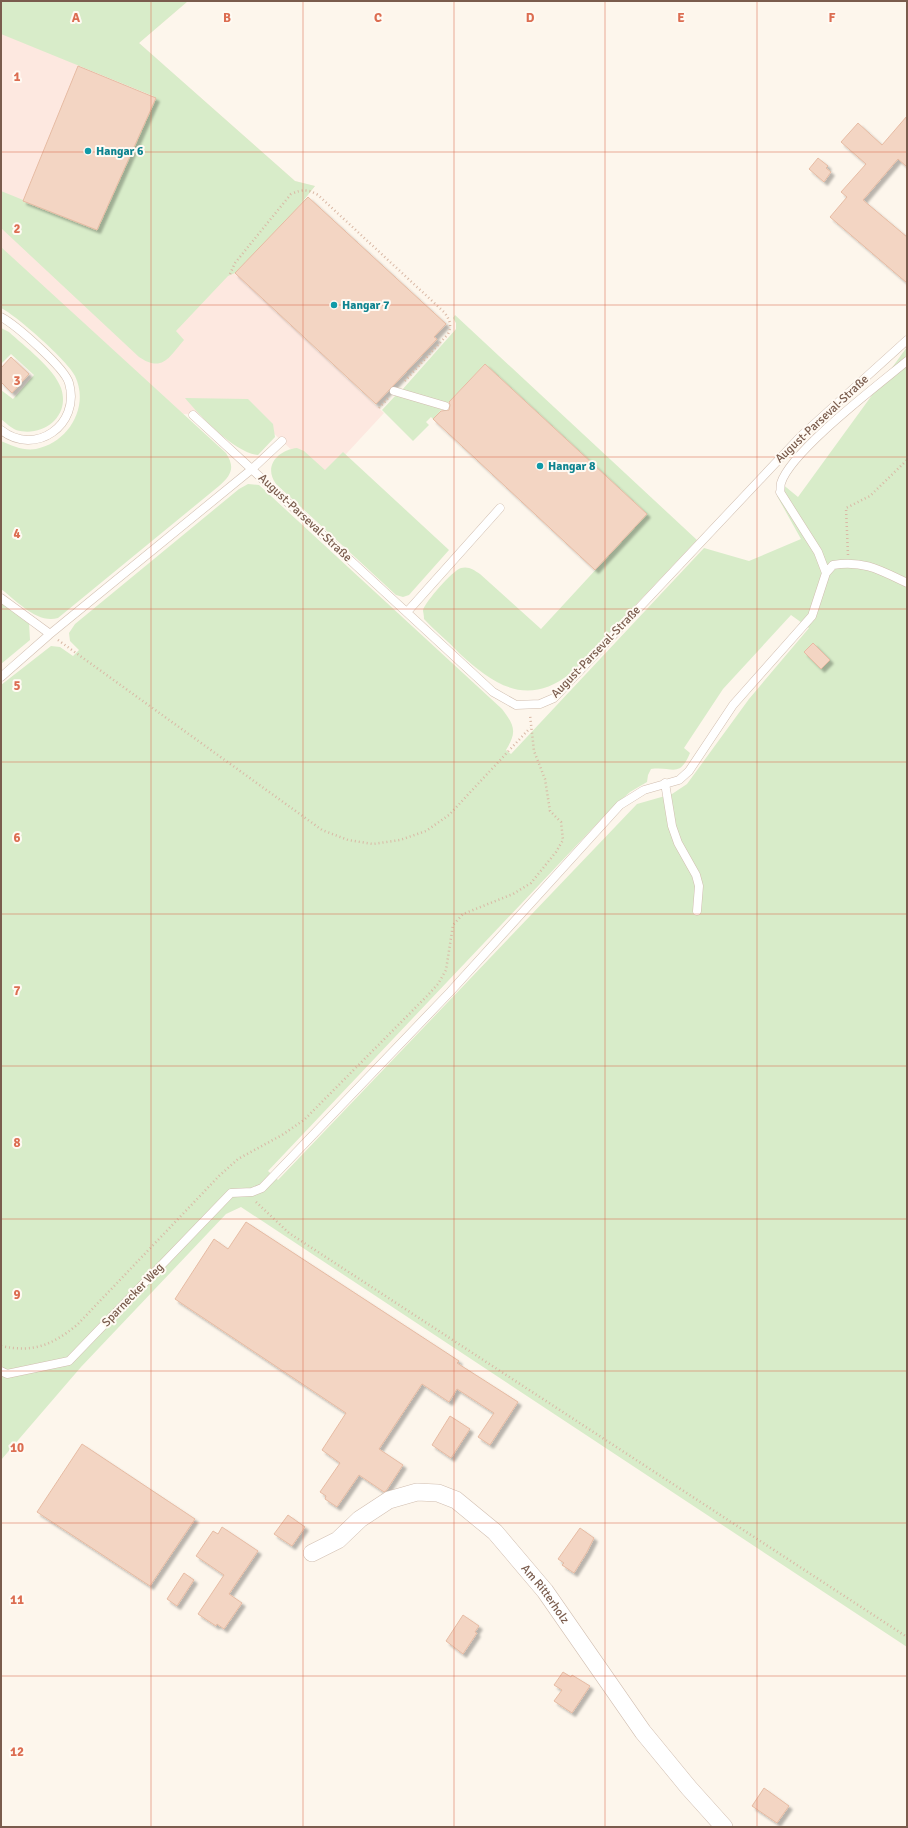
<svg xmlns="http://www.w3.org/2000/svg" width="908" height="1828" font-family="Signika,sans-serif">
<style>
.commercial{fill:#fde8e0}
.green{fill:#d8ecc9;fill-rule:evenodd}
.building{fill:#f3d5c3;stroke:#e6bba3;filter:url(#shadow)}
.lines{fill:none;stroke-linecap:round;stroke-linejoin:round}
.service-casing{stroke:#d1beb0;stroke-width:9}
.minor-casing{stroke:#d1beb0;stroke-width:18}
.path{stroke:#d9b8a5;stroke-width:2.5;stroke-dasharray:1 3;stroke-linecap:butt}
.service{stroke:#fff;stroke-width:8}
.minor{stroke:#fff;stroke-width:17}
.grid{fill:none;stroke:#dc6d51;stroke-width:1;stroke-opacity:0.55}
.culture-dot{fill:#0f9aa8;stroke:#fffaf3;stroke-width:1.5}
.labels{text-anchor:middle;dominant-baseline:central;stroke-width:4;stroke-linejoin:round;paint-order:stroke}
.culture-label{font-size:12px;font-weight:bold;fill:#0d838f;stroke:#fffaf3;text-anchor:start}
.street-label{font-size:12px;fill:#7a5c4d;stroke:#fffaf3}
.grid-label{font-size:13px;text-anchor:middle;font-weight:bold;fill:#dc6d51;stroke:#fffaf3;stroke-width:4;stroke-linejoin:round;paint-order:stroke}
</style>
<defs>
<filter id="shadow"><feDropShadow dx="3.5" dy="3.5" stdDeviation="1" flood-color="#0004"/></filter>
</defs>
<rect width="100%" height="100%" fill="#fdf6ec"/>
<path class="commercial" d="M 1,1 L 188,1 L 139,43 L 165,66 L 79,66 L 23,201 L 97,230 L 155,100 L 167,68 L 295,181 L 315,186 L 296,210 L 235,273 L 384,413 L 323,479 L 256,417 L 183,414 L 1,298 Z"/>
<path class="green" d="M 2,1 L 188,1 L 139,43 L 295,181 L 315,186 L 296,210 L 235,273 L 228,276 L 176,331 L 184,340 C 169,357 163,373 139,357 L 1,228 L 1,191 L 97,230 L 155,100 L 153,96 L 1,34 Z
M 1,247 L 226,453 C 235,467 232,475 219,486 L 58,618 C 37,624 17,601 1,589 L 1,441 C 12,446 24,451 36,449 C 68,443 90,407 75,376 C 69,362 16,315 1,308 Z
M 455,315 L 697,540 L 571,673 C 527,708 494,685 459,653 C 448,641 435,631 424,619 C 424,615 423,612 423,610 C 426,601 452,571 461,568 C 469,566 474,570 480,574 L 541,629 L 647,514 L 485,364 L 448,403 L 402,390 L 456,329 L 456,323 L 453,318 Z
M 1,328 L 9,332 C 24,346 54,368 61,388 C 71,417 42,438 16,430 C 11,428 5,422 1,419 L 1,390 L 13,399 L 34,375 L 11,354 L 1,364 Z
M 907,347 L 907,1647 L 241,1207 L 226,1214 L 81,1367 L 1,1460 L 1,685 L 51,646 L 60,647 L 73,656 L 79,650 L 70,641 L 69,633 L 75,624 L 239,489 L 248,484 L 259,485 L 502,709 C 515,726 517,732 506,750 L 511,754 L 704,548 L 749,561 L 801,539 L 777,496 L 781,483 L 798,497 ZM 791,615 L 809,628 L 749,699 L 687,784 L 672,794 L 637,804 L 278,1180 L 268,1171 L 610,810 L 630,792 L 647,782 L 648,775 L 651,769 C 673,766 679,779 690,753 L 684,748 L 723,689 Z
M 396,395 L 442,409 L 433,419 L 431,417 L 426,422 L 429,425 L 413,441 L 382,410 Z
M 185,398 L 248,399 L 273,424 L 275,437 L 258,455 C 235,453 200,416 185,398 Z
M 297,448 L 304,451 L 325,470 L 343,452 L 449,550 L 409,595 L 403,597 L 396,595 L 276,484 C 263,466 278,450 297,448 Z
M 1,602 L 29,623 L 30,640 L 1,664 Z"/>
<path class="building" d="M 78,66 L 156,98 L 97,230 L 23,201 Z
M 907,116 L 907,167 L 898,159 L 863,200 L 907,237 L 907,283 L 830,217 L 847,197 L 841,192 L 866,164 L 841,142 L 858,123 L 882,145 Z
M 818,158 L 828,166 L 826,168 L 831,172 L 824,182 L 809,169 Z
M 308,197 L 446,324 L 434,337 L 437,339 L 376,404 L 235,273 Z
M 11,357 L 29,374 L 12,393 L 1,382 L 1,368 Z
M 485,364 L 647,514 L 595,570 L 433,419 L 441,411 L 449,410 L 450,405 L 449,402 Z
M 813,643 L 830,660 L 821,669 L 804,652 Z
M 246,1222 L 459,1361 L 457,1363 L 518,1402 L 490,1445 L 478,1437 L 494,1413 L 457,1389 L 449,1402 L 422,1384 L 379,1449 L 403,1465 L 386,1491 L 384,1492 L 359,1475 L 337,1507 L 325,1499 L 326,1496 L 320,1492 L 340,1463 L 322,1450 L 346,1413 L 175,1299 L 214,1239 L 228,1249 Z
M 450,1416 L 470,1429 L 451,1458 L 432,1445 Z
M 82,1444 L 195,1519 L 150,1586 L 37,1512 Z
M 288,1515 L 305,1527 L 292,1546 L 274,1534 Z
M 222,1527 L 258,1551 L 229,1594 L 242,1603 L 224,1629 L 217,1624 L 216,1626 L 198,1614 L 224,1575 L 196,1556 L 213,1531 L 218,1534 Z
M 580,1528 L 594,1538 L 587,1552 L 574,1573 L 562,1565 L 564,1563 L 558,1559 Z
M 184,1573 L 194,1580 L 177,1606 L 167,1599 Z
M 463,1615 L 479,1626 L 475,1632 L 477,1633 L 463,1654 L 446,1641 Z
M 563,1672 L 571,1677 L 572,1675 L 590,1686 L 572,1713 L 554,1701 L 562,1690 L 554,1685 Z
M 764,1788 L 789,1806 L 777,1823 L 752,1806 Z"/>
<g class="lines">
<g class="service-casing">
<path id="service" d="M 1,317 C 16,325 65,368 69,383 C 81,425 35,457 1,430
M 394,391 L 445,406
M 193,415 L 493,692 L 516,705 L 540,704 L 554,698 L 801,436 L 907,340
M 826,573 L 818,552 L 780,492 C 781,490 780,486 781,483 C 791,451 878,385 907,361
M 1,598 L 50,634
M 407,612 L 500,508
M 1,677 L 50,634 L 252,469 L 282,441
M 665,783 L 672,826 L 678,843 L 696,875 L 699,886 L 697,911
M 1,1371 L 7,1374 L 69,1361 L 231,1193 L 252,1192 L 262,1188 L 450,992 L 620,805 L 644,790 L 679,780 L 689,771 L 733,705 L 812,616 L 826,573 L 833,565 C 863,560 880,570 907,583"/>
</g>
<g class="minor-casing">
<g id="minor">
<path id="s1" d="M 312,1553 L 338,1540 L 360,1519 L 389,1500 L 417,1492 L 438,1493 L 456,1500 L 495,1532 L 545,1591 L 643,1732 L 689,1788 L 724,1827"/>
</g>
</g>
<path class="path" d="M 230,274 L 235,263 L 291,194 C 303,189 308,189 318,195 L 444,312 C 450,320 452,325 448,334 L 403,383
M 379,408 L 388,398
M 848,555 L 846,508 L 870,496 L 907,460
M 58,640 L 322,830 L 348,840 L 373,844 L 400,840 L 426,831 L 449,815 L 530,728
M 256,1202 L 289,1233 L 907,1637
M 1,1346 C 34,1353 52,1345 77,1325 L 219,1176 L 238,1159 L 282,1135 L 304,1120 L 427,996 L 438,984 L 446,970 L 453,925 L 463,914 L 513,894 L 531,883 L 556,852 L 563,840 L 561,822 L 550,811 L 545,779 L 534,751 L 530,715"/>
<use href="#service" class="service"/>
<use href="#minor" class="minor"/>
</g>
<path class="grid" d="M 151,1 L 151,1827M 303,1 L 303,1827M 454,1 L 454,1827M 605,1 L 605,1827M 757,1 L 757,1827M 1,152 L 907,152M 1,305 L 907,305M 1,457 L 907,457M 1,609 L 907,609M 1,762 L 907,762M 1,914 L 907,914M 1,1066 L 907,1066M 1,1219 L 907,1219M 1,1371 L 907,1371M 1,1523 L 907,1523M 1,1676 L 907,1676"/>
<g class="culture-dot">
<circle cx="88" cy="151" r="4"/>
<circle cx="334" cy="305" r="4"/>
<circle cx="540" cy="466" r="4"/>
</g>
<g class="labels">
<g class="culture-label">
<text x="96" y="151">Hangar 6</text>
<text x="342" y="305">Hangar 7</text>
<text x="548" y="466">Hangar 8</text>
</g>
<g class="street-label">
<text transform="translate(822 419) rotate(-43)">August-Parseval-Straße</text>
<text transform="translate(305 518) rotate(43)">August-Parseval-Straße</text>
<text transform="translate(596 652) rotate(-46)">August-Parseval-Straße</text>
<text transform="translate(133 1295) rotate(-46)">Sparnecker Weg</text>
<text stroke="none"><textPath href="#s1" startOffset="294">Am Ritterholz</textPath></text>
</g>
</g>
<g class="grid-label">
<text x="76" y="22">A</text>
<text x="227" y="22">B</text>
<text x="378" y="22">C</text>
<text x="530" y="22">D</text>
<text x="681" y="22">E</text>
<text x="832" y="22">F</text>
<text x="17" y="81">1</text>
<text x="17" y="233">2</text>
<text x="17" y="385">3</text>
<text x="17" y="538">4</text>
<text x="17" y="690">5</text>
<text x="17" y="842">6</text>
<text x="17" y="995">7</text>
<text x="17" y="1147">8</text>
<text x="17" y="1299">9</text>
<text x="17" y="1452">10</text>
<text x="17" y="1604">11</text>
<text x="17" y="1756">12</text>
</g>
<rect width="908" height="1828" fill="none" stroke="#7a5c4d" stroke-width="4"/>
</svg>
